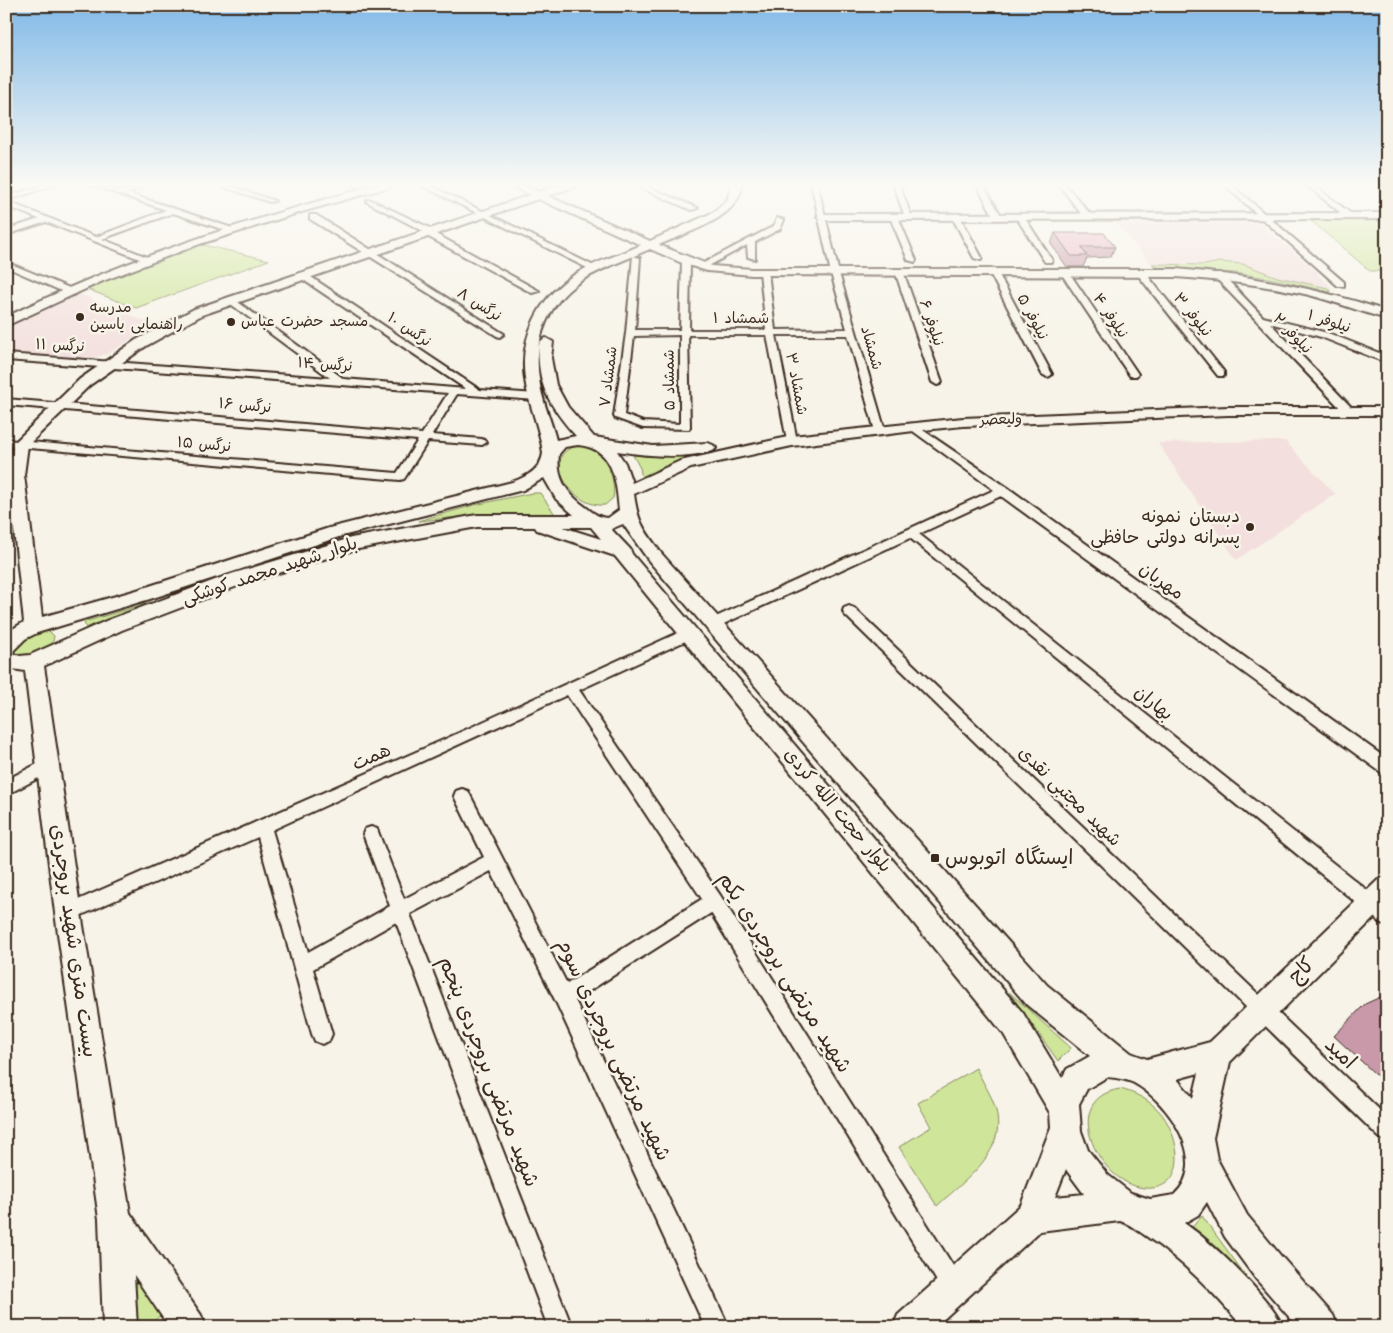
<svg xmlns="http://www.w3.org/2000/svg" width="1393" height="1333" font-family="Kalam,'Playpen Sans Arabic',sans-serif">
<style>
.built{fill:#f3dfdd}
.green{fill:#cfe59a;stroke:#85885c}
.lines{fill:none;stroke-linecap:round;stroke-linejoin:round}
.street-casing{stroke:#3b2a1e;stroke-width:4}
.secondary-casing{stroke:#3b2a1e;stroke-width:4}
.street{fill:#f7f3e8;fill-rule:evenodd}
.secondary{fill:#f7f3e8;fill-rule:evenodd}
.wall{fill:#c998a9;stroke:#3b2a1e}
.building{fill:#eab1c4;stroke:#3b2a1e}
.poi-dot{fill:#3b2a1e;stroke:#f7f3e8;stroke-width:2}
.labels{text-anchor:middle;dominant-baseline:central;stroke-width:5;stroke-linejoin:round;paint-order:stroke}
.far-street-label{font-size:15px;fill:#3b2a1e;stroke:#f7f3e8}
.far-poi-label{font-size:15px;fill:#3b2a1e;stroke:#f7f3e8;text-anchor:start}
.poi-label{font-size:18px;fill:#3b2a1e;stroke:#f7f3e8;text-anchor:end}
.street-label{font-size:18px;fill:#3b2a1e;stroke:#f7f3e8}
.near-poi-label{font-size:21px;fill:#3b2a1e;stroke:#f7f3e8;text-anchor:start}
.near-street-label{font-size:21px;fill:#3b2a1e;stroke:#f7f3e8}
</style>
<rect width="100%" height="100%" fill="#f7f3e8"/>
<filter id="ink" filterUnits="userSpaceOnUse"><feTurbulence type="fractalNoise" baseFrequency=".02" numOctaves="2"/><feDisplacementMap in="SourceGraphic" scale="10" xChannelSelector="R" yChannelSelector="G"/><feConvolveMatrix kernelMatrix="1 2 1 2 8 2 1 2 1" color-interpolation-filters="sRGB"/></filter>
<g filter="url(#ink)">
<path class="built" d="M 1112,219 L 1245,220 L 1258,222 L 1320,274 L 1317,274 L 1332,287 L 1328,288 L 1277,277 L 1243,264 L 1219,262 L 1205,265 L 1152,264 Z
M 77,293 L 154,325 L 107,354 L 92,358 L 6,354 L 6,328 Z
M 1285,441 L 1335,494 L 1236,560 L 1158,443 Z"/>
<path class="green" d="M 1310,220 L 1387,221 L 1387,271 L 1370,271 Z
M 199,244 L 269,260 L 136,308 L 84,288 Z
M 1219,262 L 1243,264 L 1277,277 L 1328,288 L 1331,292 L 1269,278 L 1235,273 L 1157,269 L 1152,264 L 1205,265 Z
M 579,446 C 603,446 617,477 613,498 L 605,505 C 570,509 538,451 579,446 Z
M 737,450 C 701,457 673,460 642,479 L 640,468 L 633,455 L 661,457 Z
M 532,493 L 540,493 L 557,517 L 480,515 L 418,521 L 474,505 Z
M 151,602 L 87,631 L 84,622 Z
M 43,630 L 48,630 L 54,636 C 53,651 34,654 21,658 L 13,654 L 12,650 L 17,641 Z
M 1009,992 L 1071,1048 L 1058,1061 Z
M 976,1068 C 982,1081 991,1094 995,1107 C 1009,1151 966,1179 937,1206 L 899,1147 L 931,1127 L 918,1103 Z
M 1120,1089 C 1135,1093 1148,1099 1159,1111 C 1177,1130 1191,1184 1152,1188 C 1102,1193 1055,1099 1120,1089 Z
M 1202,1216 L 1260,1295 L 1187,1233 Z
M 136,1276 L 160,1316 L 146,1327 L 134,1327 Z"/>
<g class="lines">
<g class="street-casing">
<path id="street" d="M 50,183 L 59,183 L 6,201 L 96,237 L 166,210 L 86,183 C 98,183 112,192 122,191 C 133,189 141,183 153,183 L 127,193 L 238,230 L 231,232 L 173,213 L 102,239 L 150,258 L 150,262 L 147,262 L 46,222 L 6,235 L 6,230 L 39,219 L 6,206 L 6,197 Z
M 212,183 L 221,183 L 275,201 L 270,202 Z
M 347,183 L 356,183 L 373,189 L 370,191 Z
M 417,183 L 425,183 L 600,269 L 593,271 Z
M 630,183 L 638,183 L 698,208 L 691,210 Z
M 811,183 L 817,183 L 839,273 L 885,431 L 884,433 L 876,433 L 875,431 L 848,335 L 776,335 L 797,441 L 796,443 L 788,443 L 787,441 L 767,335 L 688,335 L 690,427 L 689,429 L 643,428 L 615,418 L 614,416 L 626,333 L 633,256 L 640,258 L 635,330 L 680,330 L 682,261 L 686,259 L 690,261 L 689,330 L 766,330 L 760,272 L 764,270 L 768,272 L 775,330 L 847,329 L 831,273 ZM 680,335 L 680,424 L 643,422 L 624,415 L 634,336 Z
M 893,183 L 899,183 L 912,219 L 905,217 Z
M 976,183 L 982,183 L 1002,217 L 1001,219 L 995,219 Z
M 1058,183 L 1064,183 L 1091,215 L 1091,219 L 1085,219 Z
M 1222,183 L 1229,183 L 1344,282 L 1344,286 L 1338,286 Z
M 1304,183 L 1311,183 L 1354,216 L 1347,218 Z
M 1374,183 L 1381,183 L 1387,186 L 1387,191 Z
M 367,200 L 371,200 L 434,230 L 434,233 L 539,291 L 532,293 L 425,235 L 425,232 L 367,202 Z
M 310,215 L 316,215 L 504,334 L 500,337 L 497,336 L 310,219 Z
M 891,215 L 898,217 L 916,260 L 915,262 L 908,260 L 890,217 Z
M 953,215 L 960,217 L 982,258 L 981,260 L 974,258 L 952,217 Z
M 1017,215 L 1023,215 L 1052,260 L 1051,262 L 1045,262 L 1016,217 Z
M 777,218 L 784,220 L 780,229 L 755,242 L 755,259 L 748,257 L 747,245 L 703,269 L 696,267 L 774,226 Z
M 6,262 L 72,289 L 73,291 L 66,293 L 6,267 Z
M 991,271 L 998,273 L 1052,374 L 1050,376 L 1047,377 L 1042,374 L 990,273 Z
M 1062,271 L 1068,271 L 1138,374 L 1136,376 L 1130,376 L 1061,273 Z
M 1138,271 L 1144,271 L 1224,372 L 1224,376 L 1218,376 L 1138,275 Z
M 897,272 L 904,274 L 942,382 L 940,384 L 937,385 L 932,382 L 896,274 Z
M 299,273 L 305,273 L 480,390 L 536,394 L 541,397 L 536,400 L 457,394 L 432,435 L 482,439 L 487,442 L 482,445 L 428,441 L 404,479 L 400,480 L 6,446 L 6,440 L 397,473 L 418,440 L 6,405 L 6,399 L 422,434 L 448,393 L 6,360 L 6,354 L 330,378 L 228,302 L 228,298 L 231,297 L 344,379 L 466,389 L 299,277 Z
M 1215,273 L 1221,273 L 1263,317 L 1328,333 L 1387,356 L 1387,363 L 1321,337 L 1270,323 L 1352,408 L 1352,412 L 1344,412 L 1215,277 Z
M 914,424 L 1008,488 L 1387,759 L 1387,774 L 1382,773 L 1001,496 L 919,534 L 1387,906 L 1387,925 L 1381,923 L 910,538 L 717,627 L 707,627 L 705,624 L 707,621 L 994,490 L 910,429 L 909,427 Z
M 849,606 L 854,608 L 1387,1117 L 1387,1141 L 1380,1138 L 844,614 L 843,611 L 844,608 Z
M 689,628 L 694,629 L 696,633 L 694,637 L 579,690 L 720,895 L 962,1280 L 965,1288 L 962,1296 L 954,1299 L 946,1296 L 711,913 L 575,1000 L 729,1327 L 705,1327 L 557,1004 L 491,871 L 410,914 L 572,1327 L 548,1327 L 396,922 L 313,969 L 332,1034 L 329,1041 L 322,1044 L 315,1041 L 312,1034 L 258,837 L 68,921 L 62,919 L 59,913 L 62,907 L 441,741 ZM 567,695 L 702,899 L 567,984 L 468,791 L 462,789 L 456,791 L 454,796 L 484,857 L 404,899 L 377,829 L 371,827 L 365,829 L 363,834 L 390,906 L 308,952 L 272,830 Z
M 47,759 L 52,761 L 55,766 L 52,771 L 6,795 L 6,780 Z"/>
</g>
<g class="secondary-casing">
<path id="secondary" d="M 384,183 L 399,183 L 397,185 L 298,213 L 200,244 L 103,281 L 6,326 L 6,317 C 127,257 254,218 384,183 Z
M 505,183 L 517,183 L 539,192 L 568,183 L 581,183 L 579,185 L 548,196 L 650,241 L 714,212 L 727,200 L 732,183 L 742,183 C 742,218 685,233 659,245 L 712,266 L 752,269 L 1176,269 C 1248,275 1318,288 1387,311 L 1387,319 C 1361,312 1336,302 1309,295 C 1266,285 1221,280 1176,277 L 752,275 L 707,271 L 682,263 L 650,249 C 628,259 604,267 584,279 C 549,300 533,339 539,378 C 541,399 551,419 556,440 L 576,436 C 549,406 536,383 539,342 L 546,338 L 553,342 L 551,358 L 556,385 L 568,407 L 594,437 L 653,446 L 708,443 L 713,445 L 716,448 L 713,451 C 683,459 648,456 617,451 L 625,463 L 632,483 L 680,461 L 792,436 L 963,418 L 1228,407 L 1387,407 L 1387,415 L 1228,415 L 963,426 L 914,431 L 792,446 L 691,468 L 634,494 C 638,524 644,529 661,553 L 1047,985 L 1131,1053 L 1147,1059 L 1210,1042 L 1378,880 L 1387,876 L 1387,905 L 1230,1062 L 1213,1138 L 1217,1159 L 1247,1215 L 1280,1255 L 1333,1315 L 1338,1327 L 1298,1327 L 1256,1279 L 1225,1237 L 1207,1202 L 1198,1215 L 1184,1223 C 1210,1240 1271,1299 1283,1327 L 1243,1327 C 1214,1293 1184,1261 1146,1236 C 1137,1230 1130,1224 1120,1221 L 1040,1231 L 935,1327 L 893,1327 L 898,1315 L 1021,1205 L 1051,1127 L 1050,1113 L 1003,1033 L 615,556 L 537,530 L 535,527 L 477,527 L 353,550 L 243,584 L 122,630 L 44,666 L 81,913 L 130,1213 L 201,1315 L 206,1327 L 169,1327 L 134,1275 L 137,1327 L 103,1327 L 99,1219 L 55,913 L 25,671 L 6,668 L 6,633 L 24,622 L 8,475 L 13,444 L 80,379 L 136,340 L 194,309 L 530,195 ZM 538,199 L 641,245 C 619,255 594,262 574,275 C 539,297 519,338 525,379 C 528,404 540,428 543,453 C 541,469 527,477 512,482 L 329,528 L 137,590 L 42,617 L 24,475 L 28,445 L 90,385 L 146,346 L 202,315 ZM 578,445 C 614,448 616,480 619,510 L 608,518 C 600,518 593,513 587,508 C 567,494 556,479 559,454 L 565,447 ZM 544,478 L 556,499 L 574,515 L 477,515 L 351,538 L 231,574 L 108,620 L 30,655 L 20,656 L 11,653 L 25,639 L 37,633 L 150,599 L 342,536 L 523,490 ZM 623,524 L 649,561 L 1027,1005 L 1090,1056 L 1067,1069 L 1062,1078 L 1023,1013 L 632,554 L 630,549 L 611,529 ZM 563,527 L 591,527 L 601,539 ZM 1199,1073 L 1193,1098 L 1177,1079 ZM 1107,1077 C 1116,1078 1126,1079 1134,1083 C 1167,1101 1211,1161 1174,1195 L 1150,1199 L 1131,1193 L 1108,1175 L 1088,1150 L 1081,1131 L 1079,1104 L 1087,1089 ZM 1066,1169 L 1067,1171 L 1084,1194 L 1055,1197 Z
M 1387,213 L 1387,219 L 822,220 L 817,217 L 822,214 Z"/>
</g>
<use href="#street" class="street"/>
<use href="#secondary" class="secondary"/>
</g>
<path class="wall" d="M 1055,233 L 1115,247 L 1110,257 L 1087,258 L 1083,267 L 1067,267 L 1051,244 Z
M 1387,994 L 1387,1085 L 1334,1036 L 1365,1004 Z"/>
<path class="building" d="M 1055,233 L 1104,233 L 1115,247 L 1081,247 L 1087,256 L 1071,256 Z
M 1387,1012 L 1387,1022 L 1382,1018 Z"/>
</g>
<linearGradient id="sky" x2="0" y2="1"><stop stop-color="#81b9e7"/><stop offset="0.5" stop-color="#fbfaf5"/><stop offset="1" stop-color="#fbfaf5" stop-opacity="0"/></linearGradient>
<rect width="1393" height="369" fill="url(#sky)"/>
<g class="poi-dot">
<circle cx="80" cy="317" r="5"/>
<circle cx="231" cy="322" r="5"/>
<circle cx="1250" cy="527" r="5"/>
<rect x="930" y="853" width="10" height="10" rx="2.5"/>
</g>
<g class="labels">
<g class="far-street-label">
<text transform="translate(479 305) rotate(32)">نرگس ۸</text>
<text transform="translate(1192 315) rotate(51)">نیلوفر ۳</text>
<text transform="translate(1110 316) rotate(56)">نیلوفر ۴</text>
<text transform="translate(1032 317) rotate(62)">نیلوفر ۵</text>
<text x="741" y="319">شمشاد ۱</text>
<text transform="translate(1329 322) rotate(18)">نیلوفر ۱</text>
<text transform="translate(931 323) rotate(71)">نیلوفر ۶</text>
<text transform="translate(409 330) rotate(34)">نرگس ۱۰</text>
<text transform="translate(1292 334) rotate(46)">نیلوفر ۲</text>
<text transform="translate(60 346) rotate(3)">نرگس ۱۱</text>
<text transform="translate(871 348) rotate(74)">شمشاد</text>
<text transform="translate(325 365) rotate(4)">نرگس ۱۴</text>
<text transform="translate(609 377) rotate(-83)">شمشاد ۷</text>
<text transform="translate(670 380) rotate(-91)">شمشاد ۵</text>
<text transform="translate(796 384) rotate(79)">شمشاد ۳</text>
<text transform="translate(245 406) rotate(5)">نرگس ۱۶</text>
<text transform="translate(1001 420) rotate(-2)">ولیعصر</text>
<text transform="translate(204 445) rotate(5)">نرگس ۱۵</text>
</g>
<g class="far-poi-label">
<text x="90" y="308">مدرسه<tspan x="90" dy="17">راهنمایی یاسین</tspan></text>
<text x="241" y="322">مسجد حضرت عباس</text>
</g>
<g class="poi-label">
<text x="1240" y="517">دبستان نمونه<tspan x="1240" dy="21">پسرانه دولتی حافظی</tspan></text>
</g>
<g class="street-label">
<text transform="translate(270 572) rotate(-18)">بلوار شهید محمد کوشکی</text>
<text transform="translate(1161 582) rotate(36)">مهربان</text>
<text transform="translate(1153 704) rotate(39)">بهاران</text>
<text transform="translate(372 758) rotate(-24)">همت</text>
<text transform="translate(1069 797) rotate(44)">شهید مجتبی نقدی</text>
<text transform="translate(837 811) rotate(50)">بلوار حجت الله کردی</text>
</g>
<g class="near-poi-label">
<text x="945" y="858">ایستگاه اتوبوس</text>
</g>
<g class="near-street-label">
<text transform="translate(73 941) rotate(82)">بیست متری شهید بروجردی</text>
<text transform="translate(1302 971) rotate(-44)">کاج</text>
<text transform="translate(784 973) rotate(58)">شهید مرتضی بروجردی یکم</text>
<text transform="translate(613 1050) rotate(65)">شهید مرتضی بروجردی سوم</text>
<text transform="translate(1340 1054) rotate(44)">امید</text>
<text transform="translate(488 1072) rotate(69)">شهید مرتضی بروجردی پنجم</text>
</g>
</g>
<rect width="1393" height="1333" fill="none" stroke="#f7f3e8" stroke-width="25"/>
<rect x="12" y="12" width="1368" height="1308" fill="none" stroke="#3b2a1e" stroke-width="2" filter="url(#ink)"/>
</svg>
